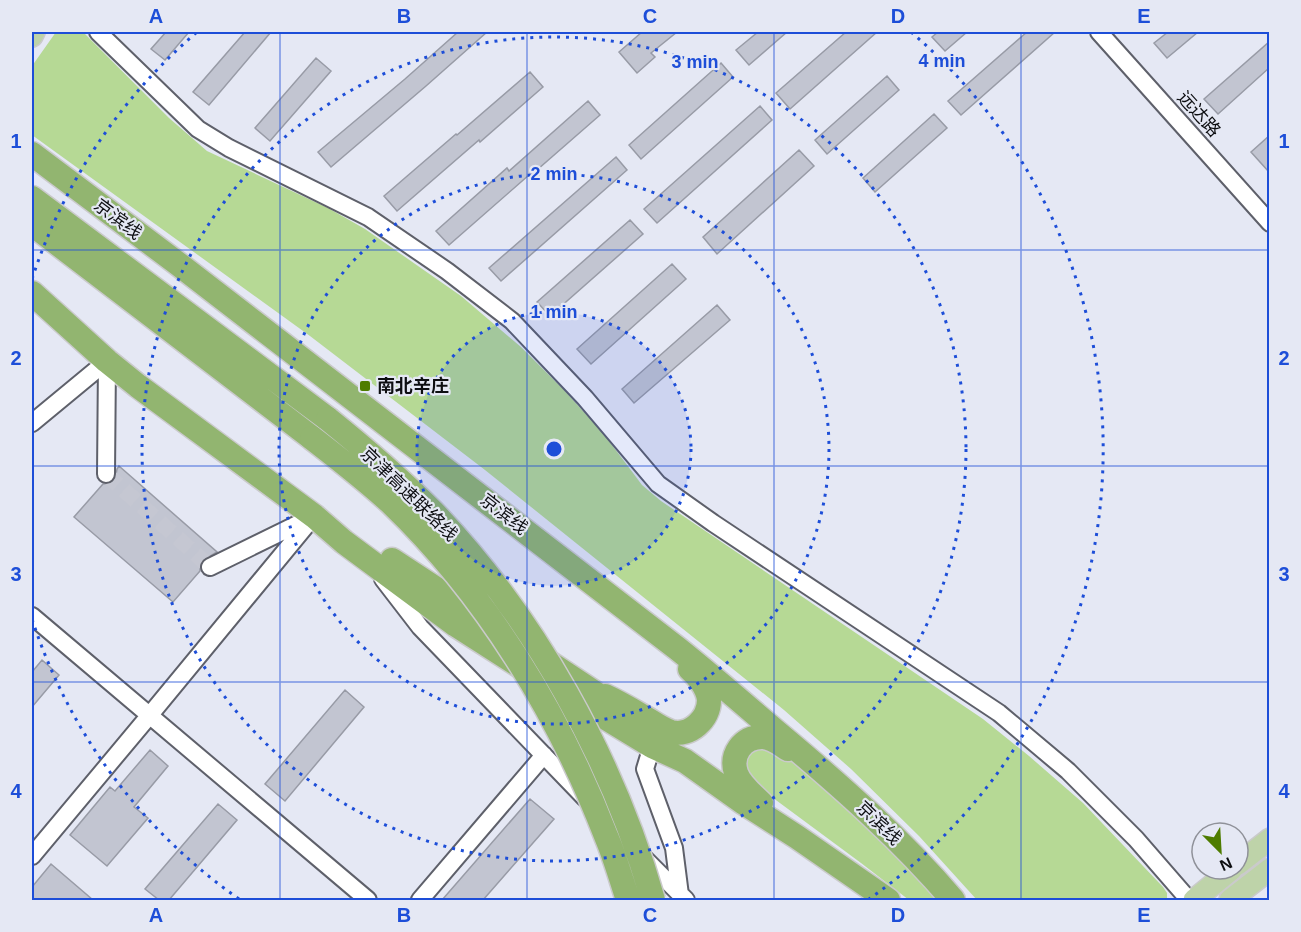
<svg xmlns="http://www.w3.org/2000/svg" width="1301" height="932" font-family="Helvetica,'Noto Sans SC',sans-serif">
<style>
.green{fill:#b6d995}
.building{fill:#c2c5d1;stroke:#989ba6;stroke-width:1.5}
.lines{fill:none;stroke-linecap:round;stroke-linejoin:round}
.minor-tunnel{stroke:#c5c7d2;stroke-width:16;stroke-dasharray:16 8;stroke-linecap:butt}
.minor-casing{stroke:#5e606a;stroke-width:20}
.major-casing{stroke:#cacacb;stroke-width:24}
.highway-casing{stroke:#cacacb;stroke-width:27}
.minor{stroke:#fff;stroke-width:16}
.major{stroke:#bed3a9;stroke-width:21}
.highway{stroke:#92b570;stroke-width:24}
.highway-bridge-casing{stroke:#cacacb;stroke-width:27;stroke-linecap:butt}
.highway-bridge{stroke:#92b570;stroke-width:24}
.grid{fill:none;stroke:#1d4ed8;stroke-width:1.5;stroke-opacity:0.55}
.ring{fill:none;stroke:#1d4ed8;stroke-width:3;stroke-dasharray:3 6}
.poi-dot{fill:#4e7c00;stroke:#e5e8f4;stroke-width:2}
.labels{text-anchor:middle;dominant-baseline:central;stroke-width:4.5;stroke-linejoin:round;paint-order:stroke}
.street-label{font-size:18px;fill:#0d0e11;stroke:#e5e8f4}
.poi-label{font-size:18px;font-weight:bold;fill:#0d0e11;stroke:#e5e8f4;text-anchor:start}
.centre{fill:#1d4ed8;stroke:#e5e8f4;stroke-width:3}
.ring-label{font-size:18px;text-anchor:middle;font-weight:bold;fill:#1d4ed8;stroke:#e5e8f4;stroke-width:4.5;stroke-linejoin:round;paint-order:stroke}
.neatline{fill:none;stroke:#1d4ed8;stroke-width:2}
.grid-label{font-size:20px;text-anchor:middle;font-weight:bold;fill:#1d4ed8}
</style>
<rect width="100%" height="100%" fill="#e5e8f4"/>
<path class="green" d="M 56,32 L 83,32 L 169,118 L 207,151 L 328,208 L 365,229 L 461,296 L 521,347 L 563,389 L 603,433 L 642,485 L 661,501 L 983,719 L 1029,756 L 1083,803 L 1163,887 L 1167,893 L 1167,898 L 1163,900 L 977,900 L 919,836 L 851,769 L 784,710 L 485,470 L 310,336 L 32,135 L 32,66 Z
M 757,745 L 778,750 L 859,816 L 940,900 L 909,900 L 861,863 L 749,780 L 744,756 Z"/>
<path class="building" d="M 166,32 L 189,32 L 165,60 L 151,49 Z
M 245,32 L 271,32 L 209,105 L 193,92 Z
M 458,32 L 487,32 L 426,86 L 331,167 L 318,152 L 405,79 Z
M 642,32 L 677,32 L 651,53 L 655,57 L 637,73 L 619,52 Z
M 758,32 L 787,32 L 749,65 L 736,50 Z
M 846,32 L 877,32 L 790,109 L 776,93 Z
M 938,32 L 967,32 L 945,51 L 932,37 Z
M 1027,32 L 1055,32 L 961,115 L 948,101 Z
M 1168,32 L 1198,32 L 1167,58 L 1154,43 Z
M 1269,42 L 1269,68 L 1218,114 L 1204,99 Z
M 316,58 L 331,71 L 270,141 L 255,128 Z
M 721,63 L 733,77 L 641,159 L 629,145 Z
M 530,72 L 543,87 L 480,142 L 479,140 L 397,211 L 384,196 L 456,134 L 457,135 Z
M 887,76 L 899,90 L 827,154 L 815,140 Z
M 588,101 L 600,115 L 530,176 L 529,175 L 449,245 L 436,231 L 507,168 L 509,171 Z
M 760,106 L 772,120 L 657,223 L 644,209 Z
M 934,114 L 947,128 L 875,192 L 863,178 Z
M 1269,136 L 1269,172 L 1251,152 Z
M 799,150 L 814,166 L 717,254 L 703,237 Z
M 616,157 L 627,170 L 501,281 L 489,268 Z
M 630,220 L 643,234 L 550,316 L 537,302 Z
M 672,264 L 686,279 L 591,364 L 577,349 Z
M 717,305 L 730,320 L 634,403 L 622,389 Z
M 119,466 L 217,552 L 202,561 L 200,566 L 200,571 L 173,602 L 74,517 L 103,484 L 111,483 L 115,480 L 117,469 Z
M 42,660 L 59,675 L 32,707 L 32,672 Z
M 345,690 L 364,707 L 285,801 L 265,784 Z
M 150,750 L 168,766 L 134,807 L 148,818 L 107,866 L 70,835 L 110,787 L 115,791 Z
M 530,799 L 554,819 L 483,900 L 442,900 Z
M 218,804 L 237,820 L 169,900 L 159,900 L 145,889 Z
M 51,864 L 93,900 L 32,900 L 32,887 Z"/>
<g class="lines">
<path class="minor-tunnel" d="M 106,474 L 210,567"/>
<g class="minor-casing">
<path id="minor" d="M 98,32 L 198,129 L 229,148 L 368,217 L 447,271 L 512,321 L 585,398 L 658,484 L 713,523 L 999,713 L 1068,771 L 1136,839 L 1189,900
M 1099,32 L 1270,223
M 32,423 L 107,361
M 106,474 L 107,361
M 210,567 L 308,519
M 383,579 L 420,627 L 585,798
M 32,616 L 368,900
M 652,746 L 645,769 L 674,848 L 680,895
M 641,855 L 686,900
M 32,856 L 149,716 L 314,516
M 420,900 L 544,755"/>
</g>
<g class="major-casing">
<path id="major" d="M 32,36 L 34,32
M 1238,864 L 1270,839
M 1194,900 L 1232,869
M 1230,900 L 1270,869"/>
</g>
<g class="highway-casing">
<path id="highway" d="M 32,154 L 177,263 L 678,649 C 713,677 746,706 780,735 C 842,787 901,839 953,900
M 32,198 L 328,419
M 32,224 L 312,438
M 32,293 L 107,361 L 138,386 L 314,516 L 344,542 L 456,625 L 525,669
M 392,560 L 493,626
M 542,658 L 616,707
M 560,690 L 652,746 L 685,761 L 744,803 L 797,837 L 888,900
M 605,696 C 618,702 630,709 642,716 C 651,721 661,729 671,732 C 690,737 709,719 709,700 C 708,688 698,676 690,669
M 761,803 C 752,794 740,785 736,773 C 730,755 742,737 762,737 C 772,737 780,744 788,749"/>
</g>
<use href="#minor" class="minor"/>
<use href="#major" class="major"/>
<use href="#highway" class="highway"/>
<g class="highway-bridge-casing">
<path id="highway-bridge" d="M 328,419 C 364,448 400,479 433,512 C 535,618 613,760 653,900
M 312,438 C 339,459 365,479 390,502 C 486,594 558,712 606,836 C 615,857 621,879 628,900"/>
</g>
<use href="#highway-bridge" class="highway-bridge"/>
</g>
<path class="grid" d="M 280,32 L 280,900M 527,32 L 527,900M 774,32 L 774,900M 1021,32 L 1021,900M 32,250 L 1270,250M 32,466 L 1270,466M 32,682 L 1270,682"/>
<circle cx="554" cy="449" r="137" fill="#1d4ed8" fill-opacity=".12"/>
<g class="ring">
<circle cx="554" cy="449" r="137"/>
<circle cx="554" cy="449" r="275"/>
<circle cx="554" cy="449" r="412"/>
<path d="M239 899A549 549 0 0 1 32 619M32 279A549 549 0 0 1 197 32M911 32A549 549 0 0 1 869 899"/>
</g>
<rect class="poi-dot" x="359" y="380" width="12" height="12" rx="3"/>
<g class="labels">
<g class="street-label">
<text transform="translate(1199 114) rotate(48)">远达路</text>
<text transform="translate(118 219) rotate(37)">京滨线</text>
<text transform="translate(409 494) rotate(44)">京津高速联络线</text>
<text transform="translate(504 514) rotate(38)">京滨线</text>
<text transform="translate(879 823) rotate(44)">京滨线</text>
</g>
<g class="poi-label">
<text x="377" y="386">南北辛庄</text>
</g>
</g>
<circle cx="554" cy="449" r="9" class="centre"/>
<g class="ring-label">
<text x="942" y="67">4 min</text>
<text x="695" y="68">3 min</text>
<text x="554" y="180">2 min</text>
<text x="554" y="318">1 min</text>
</g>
<rect width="1301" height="932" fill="none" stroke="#e5e8f4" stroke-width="66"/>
<g transform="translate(1220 851) rotate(156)"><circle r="28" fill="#e5e8f4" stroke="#8f9199" stroke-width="1.5"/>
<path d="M0-4.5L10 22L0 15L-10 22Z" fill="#4e7c00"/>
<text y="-9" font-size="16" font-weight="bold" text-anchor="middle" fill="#0d0e11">N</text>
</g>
<rect x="33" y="33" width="1235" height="866" class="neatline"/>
<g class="grid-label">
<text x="156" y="23">A</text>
<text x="404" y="23">B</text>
<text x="650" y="23">C</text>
<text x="898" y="23">D</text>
<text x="1144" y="23">E</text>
<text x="16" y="148">1</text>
<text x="1284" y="148">1</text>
<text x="16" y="365">2</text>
<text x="1284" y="365">2</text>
<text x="16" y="581">3</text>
<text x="1284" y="581">3</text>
<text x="16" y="798">4</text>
<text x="1284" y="798">4</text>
<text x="156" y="922">A</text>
<text x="404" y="922">B</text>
<text x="650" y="922">C</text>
<text x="898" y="922">D</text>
<text x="1144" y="922">E</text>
</g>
</svg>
